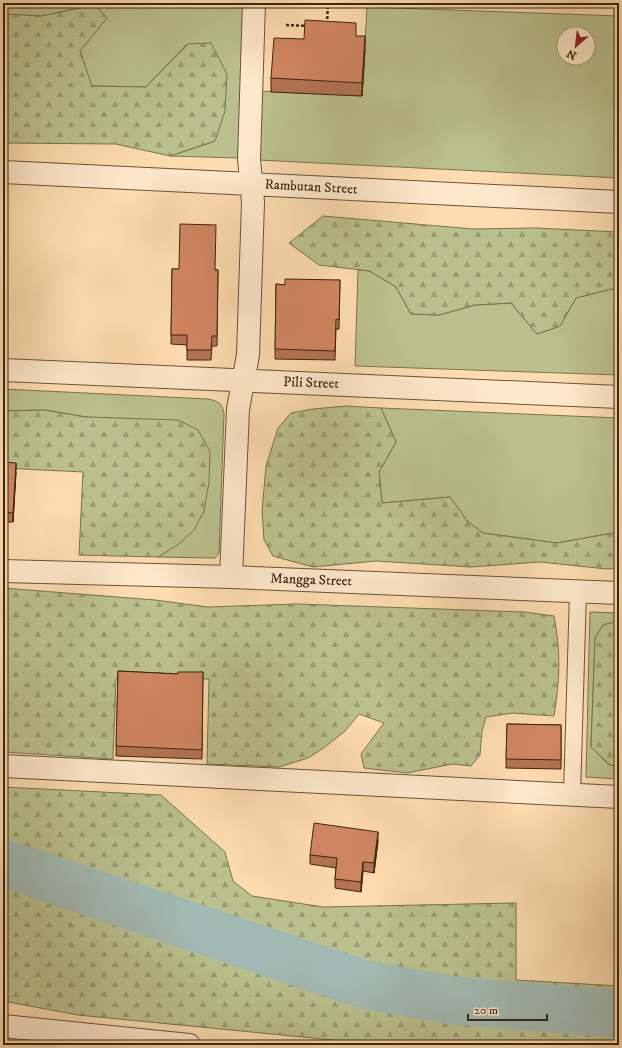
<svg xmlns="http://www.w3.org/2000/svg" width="622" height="1048" font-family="'IM FELL DW Pica',serif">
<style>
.grass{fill:#bbc18e;stroke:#7a734f;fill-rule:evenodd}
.forest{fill:url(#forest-firs);stroke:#7a734f}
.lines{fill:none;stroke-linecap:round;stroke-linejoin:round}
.river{stroke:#a2bab3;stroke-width:48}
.lane-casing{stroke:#6b5338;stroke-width:18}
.street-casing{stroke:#6b5338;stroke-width:24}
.path{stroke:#3a2510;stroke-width:2.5;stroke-dasharray:3 2;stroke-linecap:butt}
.lane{stroke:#fee8cb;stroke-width:16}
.street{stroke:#fee8cb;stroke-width:22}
.wall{fill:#b47353;stroke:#3a2510}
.shaded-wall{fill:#925e44;stroke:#3a2510}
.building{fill:#d18661;stroke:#3a2510}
.labels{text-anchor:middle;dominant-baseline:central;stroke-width:4;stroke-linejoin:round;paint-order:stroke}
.street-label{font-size:14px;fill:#3a2510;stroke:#fee8cb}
</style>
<defs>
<pattern id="forest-firs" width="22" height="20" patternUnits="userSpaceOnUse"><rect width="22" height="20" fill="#bbc18e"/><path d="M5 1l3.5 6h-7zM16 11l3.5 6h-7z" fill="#999d73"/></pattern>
</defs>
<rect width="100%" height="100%" fill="#fddcaf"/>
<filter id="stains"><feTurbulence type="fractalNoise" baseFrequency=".005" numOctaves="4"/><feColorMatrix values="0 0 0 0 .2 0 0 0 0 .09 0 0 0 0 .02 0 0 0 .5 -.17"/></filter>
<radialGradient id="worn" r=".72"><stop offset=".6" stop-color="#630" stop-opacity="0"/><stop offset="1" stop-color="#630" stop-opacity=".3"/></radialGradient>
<path class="grass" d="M 3,3 L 236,3 L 246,12 L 239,158 L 170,156 L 215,141 L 187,44 L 146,87 L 91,86 L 80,51 L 106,18 L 95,5 L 41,16 L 3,14 Z
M 367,7 L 619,16 L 619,178 L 258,160 L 260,91 L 362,96 ZM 564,34 L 588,34 L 588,58 L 564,58 Z
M 358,270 L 370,271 L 396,287 L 411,314 L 439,315 L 475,305 L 511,303 L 537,334 L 560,326 L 576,298 L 611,289 L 619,290 L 619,375 L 355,366 Z
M 3,389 L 208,399 C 218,401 222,403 224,413 L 219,553 L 215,558 L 158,557 C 181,542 191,536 204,511 L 130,419 L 86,417 L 44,410 L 3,411 Z
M 381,408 L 619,418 L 619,532 L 557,543 L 483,533 L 468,522 L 450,497 L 382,503 L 379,472 L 396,442 Z
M 590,612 L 619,613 L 619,621 L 603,625 L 595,638 L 591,747 L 609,765 L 619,766 L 619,779 L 586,777 Z"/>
<path class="forest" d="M 95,5 L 107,18 L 80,51 L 92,86 L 146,87 L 188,44 L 211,43 L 227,74 L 225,111 L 215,141 L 170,156 L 116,144 L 3,143 L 3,14 L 41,16 Z
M 323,216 L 473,229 L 535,228 L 619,232 L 619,290 L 611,289 L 576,298 L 560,326 L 537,334 L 511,303 L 475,305 L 439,315 L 411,314 L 396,287 L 370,271 L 319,265 L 289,243 Z
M 346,406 L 381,408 L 396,442 L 379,472 L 382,503 L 450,497 L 468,522 L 483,533 L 557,543 L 619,532 L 619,568 L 607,569 L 540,562 L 471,567 L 376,561 L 313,567 L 273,556 L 264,540 L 262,511 L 266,466 L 278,428 L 291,413 L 313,409 Z
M 44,410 L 86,417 L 178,420 L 198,430 L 210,451 L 209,482 L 204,511 L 194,530 L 179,544 L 158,557 L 79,555 L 83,472 L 3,468 L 3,411 Z
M 3,588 L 155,600 L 208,607 L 297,604 L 524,612 L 554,616 C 561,653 560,678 554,716 L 513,713 L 486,717 L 482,731 L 480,755 L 471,766 L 452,764 L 407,773 L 364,768 L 361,754 L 384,723 L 359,714 L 345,731 L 325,747 L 308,758 L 279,767 L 207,764 L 209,679 L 116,679 L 113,759 L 3,752 Z
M 619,621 L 619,766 L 610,765 L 591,747 L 595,638 L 603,625 Z
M 3,787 L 161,795 L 225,852 L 233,881 L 252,896 L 323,907 L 516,903 L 516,980 L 619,986 L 619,1045 L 384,1045 L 78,1015 L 3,1001 Z"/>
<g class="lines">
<path class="river" d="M 3,863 L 366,985 L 450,1000 L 619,1014"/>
<g class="lane-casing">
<path id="lane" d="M 572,795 L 578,591"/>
</g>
<g class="street-casing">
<path id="street" d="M 3,172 L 619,202
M 3,370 L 619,397
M 3,571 L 231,577 L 619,593
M 231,577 L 238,409 L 248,355 L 253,202 L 249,159 L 254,3
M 3,766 L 619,797
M 3,1026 L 189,1045"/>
</g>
<path class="path" d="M 327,24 L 328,3
M 286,25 L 308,26"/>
<use href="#lane" class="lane"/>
<use href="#street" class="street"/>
</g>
<path class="wall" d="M 356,36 L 365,50 L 362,96 L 271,92 L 271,78 L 304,39 Z
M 172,269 L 218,270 L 217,346 L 212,346 L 211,360 L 187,360 L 187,345 L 171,344 Z
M 340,280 L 339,329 L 336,329 L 335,360 L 275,359 L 276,284 L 285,285 Z
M 3,462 L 16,472 L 13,522 L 3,522 Z
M 118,671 L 178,674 L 203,672 L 202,759 L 116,756 Z
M 507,724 L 561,725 L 561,769 L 506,768 Z
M 378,841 L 374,873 L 363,871 L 361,892 L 335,888 L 335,879 L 336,868 L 310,864 L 310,855 Z"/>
<path class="shaded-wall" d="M 365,36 L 365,50 L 362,96 L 362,83 Z
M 16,463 L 16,472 L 13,522 L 13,513 Z
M 378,832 L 378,841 L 374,873 L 374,863 Z
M 363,862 L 363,871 L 361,892 L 361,882 Z"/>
<path class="building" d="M 305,20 L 356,23 L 356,36 L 365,36 L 362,83 L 271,78 L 274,38 L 304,39 Z
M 180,224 L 216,225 L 215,270 L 218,270 L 217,336 L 212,336 L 211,350 L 187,350 L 187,335 L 171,335 L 172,269 L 179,269 Z
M 285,279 L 340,280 L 339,320 L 336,319 L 335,351 L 275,349 L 276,284 L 285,285 Z
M 3,462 L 16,463 L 13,513 L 3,512 Z
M 118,671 L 178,674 L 178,672 L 203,672 L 202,750 L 116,746 Z
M 507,724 L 561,725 L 561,760 L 506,759 Z
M 314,823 L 378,832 L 374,863 L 363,862 L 361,882 L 335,879 L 337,858 L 310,855 Z"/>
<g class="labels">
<g class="street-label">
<text transform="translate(311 187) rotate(3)">Rambutan Street</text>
<text transform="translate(311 383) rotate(2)">Pili Street</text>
<text transform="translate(311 580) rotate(2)">Mangga Street</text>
</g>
</g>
<rect width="622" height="1048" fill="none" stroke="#fddcaf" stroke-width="16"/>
<rect x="4" y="4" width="614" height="1040" fill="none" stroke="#3a2510" stroke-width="2"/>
<rect x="8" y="8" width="606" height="1032" fill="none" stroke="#3a2510"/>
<g transform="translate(576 46) rotate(208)"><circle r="19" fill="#fee8cb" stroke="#b09a80"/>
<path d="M0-3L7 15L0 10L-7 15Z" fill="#8f2418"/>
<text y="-6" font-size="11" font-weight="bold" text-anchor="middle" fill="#3a2510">N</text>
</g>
<path d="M468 1014v6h79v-6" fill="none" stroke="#3a2510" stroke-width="2"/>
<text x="474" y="1014" font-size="12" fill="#3a2510" stroke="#fee8cb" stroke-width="3" paint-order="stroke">20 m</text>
<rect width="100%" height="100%" filter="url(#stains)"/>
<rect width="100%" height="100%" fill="url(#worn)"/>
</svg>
